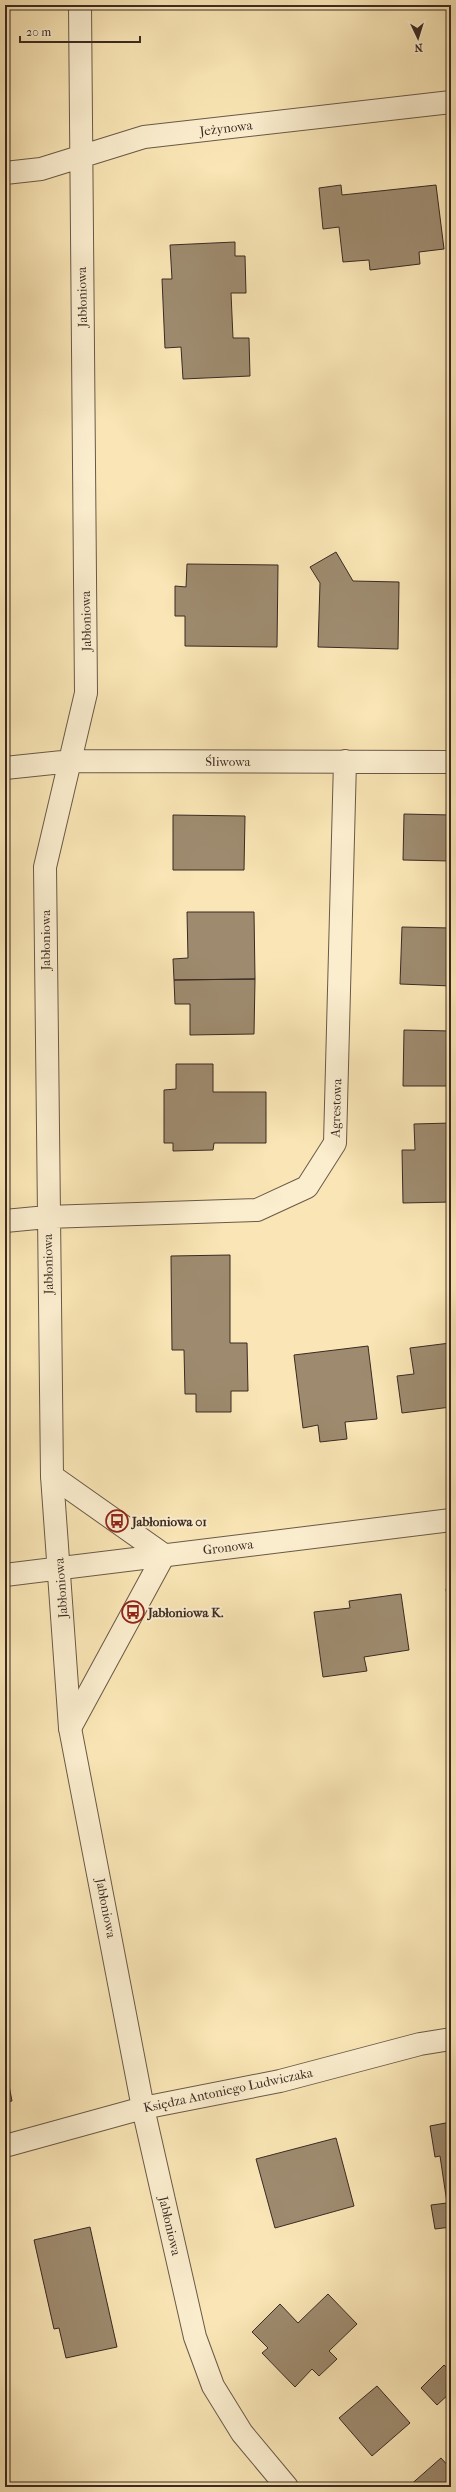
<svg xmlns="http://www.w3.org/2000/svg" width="456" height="2492" font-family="'IM FELL French Canon',serif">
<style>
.building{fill:#9e8b6f;stroke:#3b2a23}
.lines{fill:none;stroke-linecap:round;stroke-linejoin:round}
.service-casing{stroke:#6a5948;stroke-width:24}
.minor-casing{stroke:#6a5948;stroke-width:24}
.service{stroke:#fbeecf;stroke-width:22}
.minor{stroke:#fbeecf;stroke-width:22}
.labels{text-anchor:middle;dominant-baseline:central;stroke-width:4;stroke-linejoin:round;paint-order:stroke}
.street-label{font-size:13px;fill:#3b2a23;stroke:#fbeecf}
.poi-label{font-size:13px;font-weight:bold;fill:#3b2a23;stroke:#fbeecf;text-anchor:start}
</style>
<rect width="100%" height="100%" fill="#f9e5b5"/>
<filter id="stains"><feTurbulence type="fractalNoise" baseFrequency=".005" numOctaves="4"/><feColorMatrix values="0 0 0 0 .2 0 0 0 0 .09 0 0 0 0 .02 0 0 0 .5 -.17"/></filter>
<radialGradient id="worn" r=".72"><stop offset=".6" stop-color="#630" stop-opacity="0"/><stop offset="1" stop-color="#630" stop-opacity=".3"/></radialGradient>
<path class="building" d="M 341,185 L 342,195 L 436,185 L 444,249 L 419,252 L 420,264 L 370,270 L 369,260 L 343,262 L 339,227 L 323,229 L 319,188 Z
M 235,242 L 235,256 L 245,256 L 246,293 L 231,293 L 233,338 L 249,338 L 250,376 L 183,379 L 181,347 L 165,348 L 162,279 L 172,279 L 170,245 Z
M 336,552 L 353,581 L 399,582 L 398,649 L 318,647 L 320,583 L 310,567 Z
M 187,564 L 278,565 L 277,647 L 185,646 L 185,616 L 175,616 L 175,586 L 186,587 Z
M 404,814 L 451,815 L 451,861 L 403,860 Z
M 173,815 L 245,816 L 244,870 L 173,870 Z
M 187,912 L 254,912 L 255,979 L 174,980 L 173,959 L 188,958 Z
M 402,927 L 451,928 L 451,986 L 400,984 Z
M 255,979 L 254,1034 L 190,1035 L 190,1004 L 175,1004 L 174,980 Z
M 404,1030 L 451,1031 L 451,1086 L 403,1086 Z
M 176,1064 L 213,1064 L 213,1092 L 266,1092 L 266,1143 L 214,1143 L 213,1150 L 173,1151 L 173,1143 L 164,1143 L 164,1090 L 176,1089 Z
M 451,1123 L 451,1202 L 403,1203 L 402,1150 L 415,1150 L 414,1124 Z
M 230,1255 L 230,1343 L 247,1343 L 248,1391 L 231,1391 L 231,1412 L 196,1412 L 196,1394 L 185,1394 L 184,1350 L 172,1350 L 171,1256 Z
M 450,1343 L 451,1407 L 402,1413 L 397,1376 L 414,1374 L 410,1348 Z
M 368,1346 L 377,1419 L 345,1422 L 347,1439 L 320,1442 L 318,1425 L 303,1428 L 294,1355 Z
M 446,1589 L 451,1589 L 451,1621 Z
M 401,1594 L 409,1650 L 364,1657 L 367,1671 L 323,1677 L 314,1612 L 350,1608 L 349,1601 Z
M 5,2065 L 12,2101 L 5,2102 Z
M 451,2122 L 451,2227 L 435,2229 L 431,2205 L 447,2203 L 440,2156 L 435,2157 L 430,2126 Z
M 336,2138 L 354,2206 L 275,2228 L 256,2159 Z
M 90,2227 L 117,2347 L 66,2358 L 59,2328 L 54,2329 L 34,2240 Z
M 328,2294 L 357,2324 L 329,2351 L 337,2359 L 319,2376 L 312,2369 L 295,2387 L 262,2353 L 268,2348 L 252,2332 L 280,2304 L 298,2323 Z
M 444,2365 L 451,2372 L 451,2392 L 437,2405 L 421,2388 Z
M 377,2386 L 410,2423 L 372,2456 L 339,2418 Z
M 441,2458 L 451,2469 L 451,2487 L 408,2487 Z"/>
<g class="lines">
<g class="service-casing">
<path id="service" d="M 52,1476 L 164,1555 L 70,1728"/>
</g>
<g class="minor-casing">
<path id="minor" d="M 80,5 L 86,693 L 45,867 L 52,1476 L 70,1728 L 143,2108 L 195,2337 L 213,2386 L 242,2433 L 287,2487
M 5,173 L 41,169 L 144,137 L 451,102
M 5,768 L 72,761 L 451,762
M 5,1221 L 47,1217 L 257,1210 L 307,1187 L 335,1143 L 345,761
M 5,1575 L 451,1520
M 5,2146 L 143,2108 L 280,2081 L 420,2044 L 451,2039"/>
</g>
<use href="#service" class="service"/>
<use href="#minor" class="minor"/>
</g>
<defs>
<g id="bus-ring" transform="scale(1.15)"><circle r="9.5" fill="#fbeecf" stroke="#8f2418" stroke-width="1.5"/><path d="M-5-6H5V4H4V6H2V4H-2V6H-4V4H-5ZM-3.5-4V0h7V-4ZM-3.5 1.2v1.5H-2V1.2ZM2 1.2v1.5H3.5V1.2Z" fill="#8f2418"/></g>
</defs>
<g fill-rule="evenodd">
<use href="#bus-ring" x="117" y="1521"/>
<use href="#bus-ring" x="133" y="1612"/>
</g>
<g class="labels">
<g class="street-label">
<text transform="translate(226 128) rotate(-7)">Jeżynowa</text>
<text transform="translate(82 297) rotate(-91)">Jabłoniowa</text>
<text transform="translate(86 621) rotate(-91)">Jabłoniowa</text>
<text x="228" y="761">Śliwowa</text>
<text transform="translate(45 940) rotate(-90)">Jabłoniowa</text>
<text transform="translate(336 1108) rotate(-88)">Agrestowa</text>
<text transform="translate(48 1264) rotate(-91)">Jabłoniowa</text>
<text transform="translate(228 1547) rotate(-7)">Gronowa</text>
<text transform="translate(61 1588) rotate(-94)">Jabłoniowa</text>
<text transform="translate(106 1908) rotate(79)">Jabłoniowa</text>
<text transform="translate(228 2090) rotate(-12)">Księdza Antoniego Ludwiczaka</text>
<text transform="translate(170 2226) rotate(77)">Jabłoniowa</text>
</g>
<g class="poi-label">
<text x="132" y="1521">Jabłoniowa 01</text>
<text x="148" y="1612">Jabłoniowa K.</text>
</g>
</g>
<rect width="456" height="2492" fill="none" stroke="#f9e5b5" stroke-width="20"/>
<rect x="6" y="6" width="444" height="2480" fill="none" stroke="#3b2a23" stroke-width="2"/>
<rect x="10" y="10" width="436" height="2472" fill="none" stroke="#3b2a23"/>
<g transform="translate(418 38) rotate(176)" stroke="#fbeecf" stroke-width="3" paint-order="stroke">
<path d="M0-3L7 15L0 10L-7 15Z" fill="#3b2a23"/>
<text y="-6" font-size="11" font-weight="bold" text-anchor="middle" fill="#3b2a23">N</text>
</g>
<path d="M20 36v6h120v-6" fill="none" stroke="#3b2a23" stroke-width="2"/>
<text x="26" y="36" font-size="12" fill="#3b2a23" stroke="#fbeecf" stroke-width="3" paint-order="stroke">20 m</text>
<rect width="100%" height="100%" filter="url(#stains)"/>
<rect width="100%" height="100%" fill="url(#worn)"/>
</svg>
